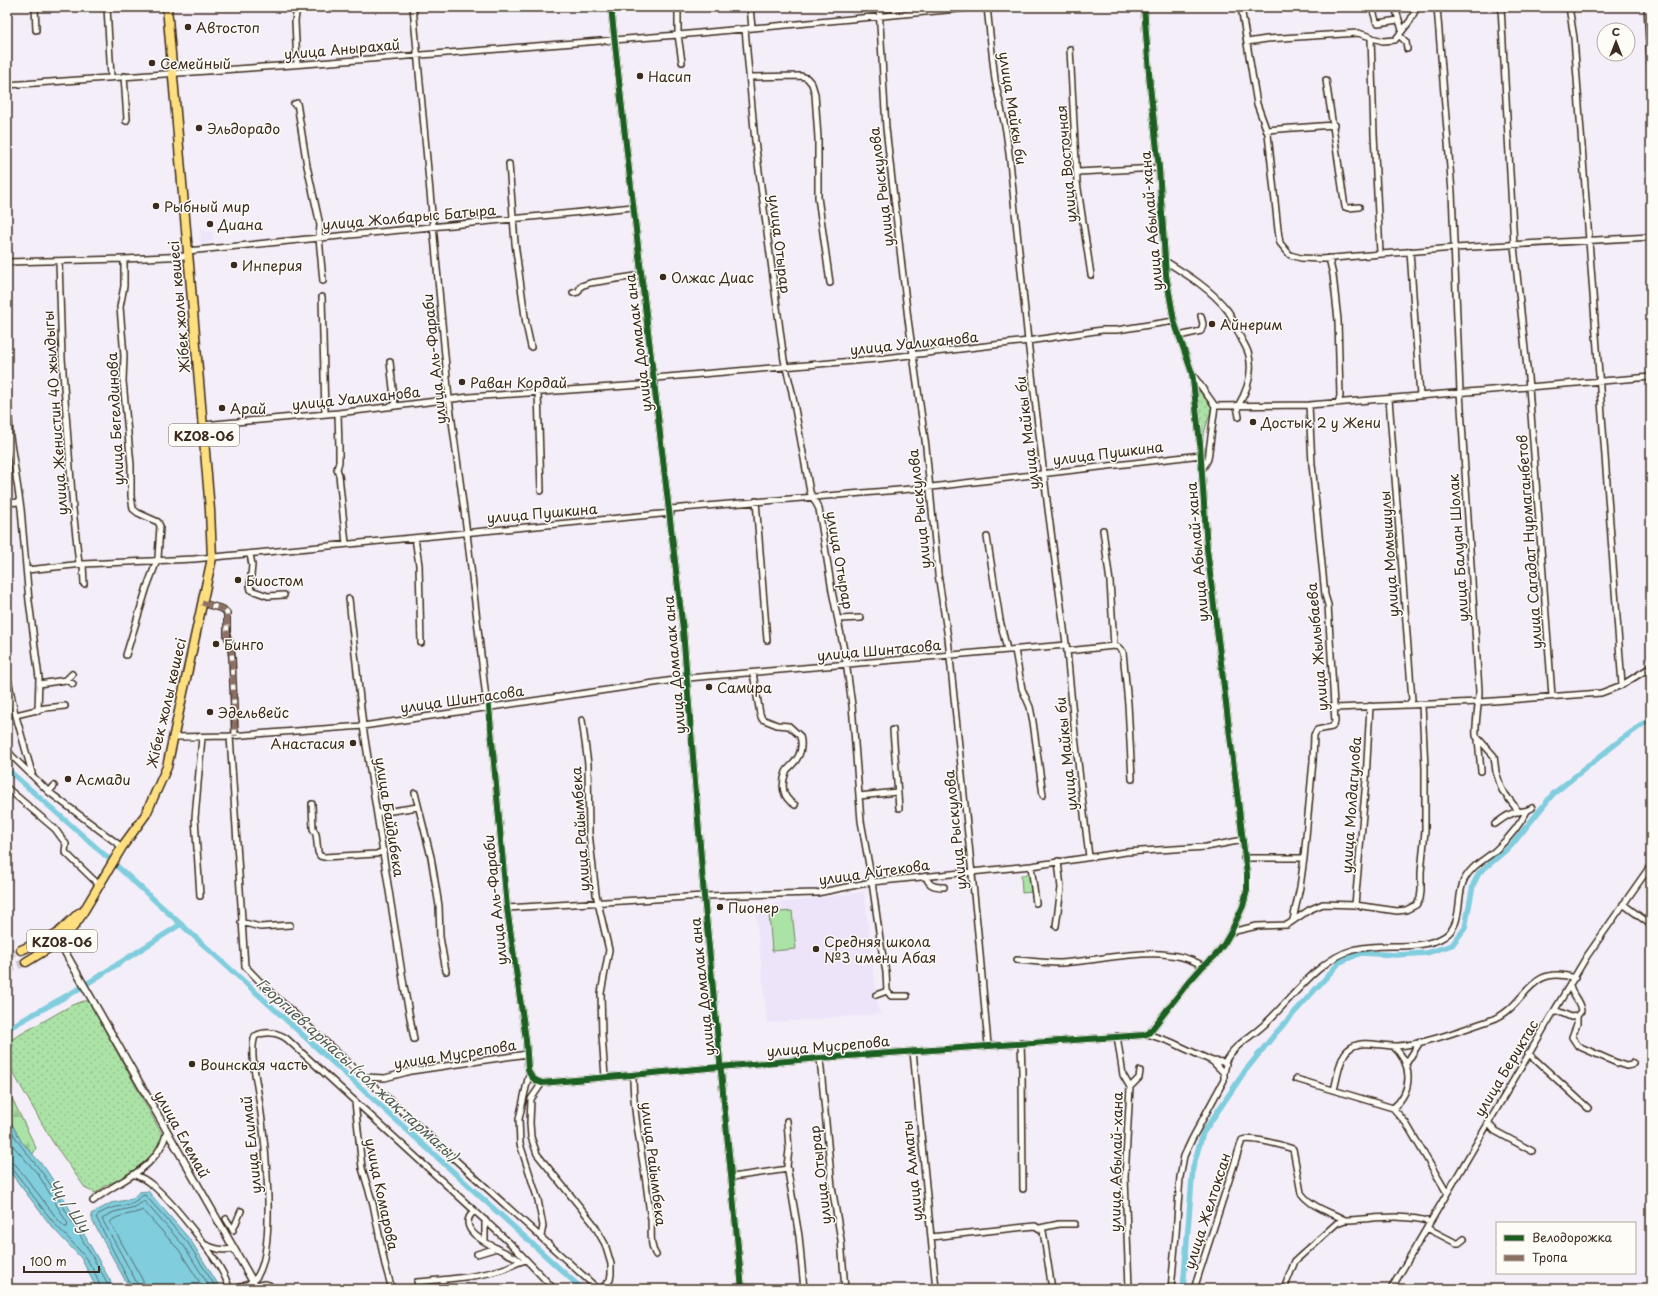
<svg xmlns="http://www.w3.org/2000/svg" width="1658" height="1296" font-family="'Playpen Sans',sans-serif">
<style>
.built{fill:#ede4fa}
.grass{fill:url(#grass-dots);stroke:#738662}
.forest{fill:url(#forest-firs);stroke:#738662}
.garden{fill:#abe2a6;stroke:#738662}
.water{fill:#80cdde;stroke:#648c91}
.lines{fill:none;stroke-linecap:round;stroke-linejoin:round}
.shore{stroke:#576b6b;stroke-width:1}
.canal{stroke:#80cdde;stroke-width:5.5}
.trunk-tunnel{stroke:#cfc7cd;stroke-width:8;stroke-dasharray:8 4;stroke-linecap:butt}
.minor-casing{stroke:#3b2a1e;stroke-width:8}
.tertiary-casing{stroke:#3b2a1e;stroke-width:9}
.trunk-casing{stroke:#3b2a1e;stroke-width:11}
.minor{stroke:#fdfcf7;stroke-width:5}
.tertiary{stroke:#fdfcf7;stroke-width:6}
.trunk{stroke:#fedf80;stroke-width:8}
.quiet{stroke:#8d6e63;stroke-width:5;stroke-dasharray:10 5;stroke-linecap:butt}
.cycleway-casing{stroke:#fdfcf7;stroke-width:8}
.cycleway{stroke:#1b5e20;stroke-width:6}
.poi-dot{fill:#3b2a1e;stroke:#fdfcf7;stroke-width:1.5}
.labels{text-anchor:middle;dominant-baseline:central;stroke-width:3;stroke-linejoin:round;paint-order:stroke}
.shield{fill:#fdfcf7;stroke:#75695f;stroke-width:1}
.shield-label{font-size:13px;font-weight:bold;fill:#3b2a1e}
.poi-label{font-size:14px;fill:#3b2a1e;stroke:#fdfcf7;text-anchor:start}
.street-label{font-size:14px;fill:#3b2a1e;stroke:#fdfcf7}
.water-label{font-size:15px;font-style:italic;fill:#505b58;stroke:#fdfcf7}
</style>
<defs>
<pattern id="grass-dots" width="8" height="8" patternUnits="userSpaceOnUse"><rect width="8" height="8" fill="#abe2a6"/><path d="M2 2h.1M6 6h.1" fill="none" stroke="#94c28e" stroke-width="1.8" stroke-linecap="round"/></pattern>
<pattern id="forest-firs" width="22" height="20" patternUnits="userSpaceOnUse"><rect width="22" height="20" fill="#abe2a6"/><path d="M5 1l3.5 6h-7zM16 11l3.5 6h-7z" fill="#94c28e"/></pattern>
</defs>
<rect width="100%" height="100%" fill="#f4eef9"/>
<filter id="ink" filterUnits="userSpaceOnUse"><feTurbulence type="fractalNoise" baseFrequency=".025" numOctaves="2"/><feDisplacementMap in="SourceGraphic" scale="8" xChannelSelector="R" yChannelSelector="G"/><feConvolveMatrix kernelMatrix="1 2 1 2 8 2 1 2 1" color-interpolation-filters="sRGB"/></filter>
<g filter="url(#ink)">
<path class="built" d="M 200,230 L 205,230 L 206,232 L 213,232 L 213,241 L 208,241 L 208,243 L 201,243 Z
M 864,892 L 878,1007 L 881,1014 L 767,1023 L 755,905 L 798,901 Z"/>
<path class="grass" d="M 1195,386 L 1212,407 L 1201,443 Z
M 84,1001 L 89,1001 L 163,1136 L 162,1144 L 135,1173 L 106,1185 L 96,1193 L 86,1189 L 52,1141 L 7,1062 L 7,1042 L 72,1005 Z"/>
<path class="forest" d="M 7,1088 L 36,1148 L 33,1154 L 21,1141 L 7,1115 Z"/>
<path class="garden" d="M 1030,874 L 1032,892 L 1022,893 L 1021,875 Z
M 792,911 L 796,949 L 772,951 L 769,913 Z"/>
<path class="water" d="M 7,1115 L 21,1141 L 45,1168 L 56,1185 L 115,1289 L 97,1289 L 81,1258 L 52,1227 L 7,1168 Z
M 148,1191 L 191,1241 L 221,1289 L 130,1289 L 93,1222 L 91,1214 L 111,1203 L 132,1199 L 139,1192 Z"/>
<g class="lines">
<path class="shore" d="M 7,1122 C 18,1147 38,1164 52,1187 L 111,1289
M 7,1135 L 14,1147 L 38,1174 L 68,1224 L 67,1227 L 65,1227 L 59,1221 L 16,1165 L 7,1161
M 7,1166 L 12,1168 C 26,1186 40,1206 55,1224 C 71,1242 97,1264 100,1289
M 133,1289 L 96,1217 C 108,1205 123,1208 134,1202 C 139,1199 140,1196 145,1195 L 188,1243 L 217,1289
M 138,1289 L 137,1283 L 102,1219 L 114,1212 L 135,1207 L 144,1201 L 184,1246 L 211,1289
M 144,1289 L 143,1281 L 110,1222 C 118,1214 133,1215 143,1210 L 179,1250 L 204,1289"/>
<path class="canal" d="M 7,769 L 107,857
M 118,867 L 582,1289
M 7,1029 L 77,990 L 181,924
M 1183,1289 L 1193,1167 L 1203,1133 L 1245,1071 L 1275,1034 L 1340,962 L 1361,953 L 1396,955 L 1427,953 L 1452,945 L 1465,928 L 1473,885 L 1479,873 L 1511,846 L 1553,794 L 1618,742 L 1651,718"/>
<path class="trunk-tunnel" d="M 7,954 L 21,950
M 7,970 L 26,962"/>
<g class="minor-casing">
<path id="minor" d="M 35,7 L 36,30
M 107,7 L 111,77
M 413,7 L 449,399 L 467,533 L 487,707
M 611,7 L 624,127 L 683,630 L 704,896 L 742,1289
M 678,7 L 678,35 L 682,62
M 750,7 L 752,28
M 879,7 L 886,128 L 908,319 L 926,447 L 938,574 L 948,638 L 979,943 L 988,1045
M 987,7 L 995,80 L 1006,131 L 1010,161 L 1028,341 L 1048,509 L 1067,651 L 1075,736 L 1089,857
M 1241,7 L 1257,104 L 1268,134 L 1278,230 L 1280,243 L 1290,255 L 1301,258 L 1321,259 L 1454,248 L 1651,237
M 1372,7 L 1376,21 L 1378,23 L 1398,20
M 1395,7 L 1402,30
M 1437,7 L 1452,192 L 1460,392 L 1479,691 C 1479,706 1475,721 1476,736 L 1494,756 L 1496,772 L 1502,790 L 1519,812
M 1501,7 L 1514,246 L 1529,387 L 1552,696
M 1569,7 L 1574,38 L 1622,685
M 1647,7 L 1651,75
M 745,29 L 755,141 L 784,360 L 792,392 L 810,492 L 819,509 L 832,591 L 845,655 L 852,705 L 861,821 L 872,882 L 881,946 L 886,972 L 887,991 L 876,995
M 1399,35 L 1406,42 L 1407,49
M 1372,38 L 1383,41 L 1395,40 L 1410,21 L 1417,7
M 1247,42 L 1267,39 L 1358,33 L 1371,37 L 1374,134 L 1380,253
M 1070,49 L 1077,182 L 1091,275
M 297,64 L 295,21 L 297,7
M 124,76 L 127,119 L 126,121
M 750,77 L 801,76 L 807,78 L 812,84 L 815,94 L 818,138 L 818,197 L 830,283
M 1326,80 L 1345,207 L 1348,208 L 1359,207
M 7,85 L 292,65 L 678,35 L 979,7
M 294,104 L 297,103 L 307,166 L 320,225 L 319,238 L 323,281
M 1266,130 L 1334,125
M 509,164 L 515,243 L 526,324 L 531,347
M 1077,172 L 1159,168
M 187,251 L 633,207
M 1410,251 L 1420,396
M 1329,258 L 1333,275 L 1338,320 L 1340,396 L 1338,403
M 124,259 L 124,286 L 120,307 L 124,356 L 123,381 L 131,465 L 131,496 L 133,509 L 138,513 L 158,522 L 160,526 L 158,558 L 147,587 L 126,655
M 59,261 L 62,358 L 73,509 L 79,564
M 1165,261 C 1188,275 1212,290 1228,311 C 1233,318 1236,328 1240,336 C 1243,343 1248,349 1249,356 C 1253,373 1247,391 1238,406
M 7,262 L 124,259 L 187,256
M 573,293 L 578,292 L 581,286 L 590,283 L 642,275
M 322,297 L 325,414
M 1179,336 L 1201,331 L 1203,324 L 1201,316
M 390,362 L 395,406
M 1193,375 L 1215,406 L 1208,459 L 1202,470
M 655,378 L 877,359 L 1028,341 L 1102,330 L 1117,330 L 1174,321
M 7,387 L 10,437 L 21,509 L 29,601 L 39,678 L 38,711
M 538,392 L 541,491
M 1389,399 L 1412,700 L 1408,705
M 1215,406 L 1309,405 L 1651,377
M 1237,406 L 1239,417
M 338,413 L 339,448 L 339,462 L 337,469 L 339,475 L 346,544
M 203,425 L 338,413 L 469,397 L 655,384
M 756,501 L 767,640
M 7,503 L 19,502
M 670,509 L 923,488 L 1201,455
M 1103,530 L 1110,582 L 1114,646
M 987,537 L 1000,620 L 1007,650
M 415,538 L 419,565 L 421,643
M 250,554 L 252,565 L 250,586 L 251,590 L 268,596 L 284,595
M 83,564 L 84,584
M 27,570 L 83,564 L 194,559 L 671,513
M 349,599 L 363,726 L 404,986 L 414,1039
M 202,603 L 223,609 L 227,613 L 227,636 L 230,642 L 232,657 L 235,736
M 838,619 L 861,618
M 1015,650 L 1022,689 L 1030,707 L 1033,722 L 1043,795
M 1067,651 L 1114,646 L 1118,647 L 1123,652 L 1128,704 L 1132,779
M 7,673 L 14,709 L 32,773
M 753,673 L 760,714 L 762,719 L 777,725 L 789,726 L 800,736 C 803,747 800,757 792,765 C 790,767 787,769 786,772 C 781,785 782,798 795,805
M 66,680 L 73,684
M 39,684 L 66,680 L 72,674
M 489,707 L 507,908 L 526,1040 L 528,1069 C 530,1077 534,1081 542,1083 L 820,1058 L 1144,1035 L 1149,1033 L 1187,984 L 1203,966 L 1214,957 L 1224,944 L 1231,932 L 1243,906 L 1247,890 L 1247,874 L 1207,549 L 1200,444 L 1193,380 L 1192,373 L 1174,321 L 1166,275 L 1159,168 L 1150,86 L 1144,7
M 1335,708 L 1479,702 L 1601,693 L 1622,685 L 1651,667
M 16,715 L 45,708 L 65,706
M 582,720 L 588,764 L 589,833 L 596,894 L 609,950 L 601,993 L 602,1035 L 605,1077
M 893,730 L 899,808
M 230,736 L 245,966 L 266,988 L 598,1289
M 173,737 L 230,736 L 363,726 L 688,678 L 1066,645
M 1478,739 L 1481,771
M 7,750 L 13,757 L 49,792 L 122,847
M 7,788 L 55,829 L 66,844 L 65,852 L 99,885
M 49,792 L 54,786
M 415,793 L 431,857 L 439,906 L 440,937 L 446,971
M 859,796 L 897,792
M 312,804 L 313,829 L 316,834 L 318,852 L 320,856 L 324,857 L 376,854 L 384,851
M 378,813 L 418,807
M 1495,824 C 1502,819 1508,814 1516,812 C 1522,811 1526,812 1532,808
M 1244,858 L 1304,858
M 1031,866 L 1036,903
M 926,876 C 928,886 935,887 944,887
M 200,896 L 195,818 L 202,737
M 1623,904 L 1651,925
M 1355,905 L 1366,780 L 1370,706
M 507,908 L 704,896 L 817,893 L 872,882 L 1031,866 L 1126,852 L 1206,847 L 1243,840
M 1293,920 L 1300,887 L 1304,858 L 1313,761 L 1314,735 L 1317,730 L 1332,727 L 1335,722 L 1328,605 L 1325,595 L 1312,464 L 1309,405
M 241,922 L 260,927 L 290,925
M 1056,926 L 1061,888 L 1058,861
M 1231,932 L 1257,926 L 1287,925 L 1309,910 L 1323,904 L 1355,905 L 1397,911 L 1406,910 L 1416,905 L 1420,899 L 1421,891 L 1421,872 L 1425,831 L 1425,768 L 1422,705
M 1017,960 C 1031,961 1044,963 1057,963 C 1101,962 1163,941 1203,966
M 887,991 L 891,996 L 907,996
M 1555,1010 L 1571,1017 L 1577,1016 L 1581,1011 C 1580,1000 1572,996 1570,986
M 1577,1016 L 1577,1024 L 1572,1037 L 1578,1046 L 1617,1063 L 1626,1066 L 1632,1065 L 1633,1063
M 1147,1034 L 1171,1042 L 1212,1061 L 1225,1062
M 1117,1036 L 1123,1075 L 1130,1087 L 1125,1177 L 1129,1289
M 1021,1043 L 1022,1072 L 1023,1189
M 1393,1046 C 1412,1063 1414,1090 1393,1108
M 913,1051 L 936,1289
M 1528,1053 L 1588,1108
M 820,1058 L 832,1187 L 841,1240 L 845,1289
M 1406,1064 L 1420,1042
M 1224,1073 L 1226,1064 L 1225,1062 C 1234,1044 1255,1035 1268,1021 C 1293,997 1319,959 1353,950 C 1381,942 1413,951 1440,939 C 1465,928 1455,899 1464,880 C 1472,864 1488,859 1499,847 C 1510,837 1520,824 1527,811
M 529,1074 L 519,1119 L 520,1144 L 538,1200 L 543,1226 L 541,1236
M 633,1075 C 633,1107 639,1138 644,1170 C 647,1186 648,1203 651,1219 C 652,1230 649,1245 656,1255
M 364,1077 L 385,1078 L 411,1071 L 527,1054
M 1296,1079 L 1393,1108 L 1406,1123 L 1447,1193
M 542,1083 L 531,1099 L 530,1123 L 531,1137 L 537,1154 L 593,1223 L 605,1244 L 611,1264 L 611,1274 L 610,1280 L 601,1289
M 1130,1087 L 1139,1078 L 1140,1071
M 1334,1090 C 1337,1079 1340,1056 1348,1050 C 1361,1038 1381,1047 1398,1046 C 1426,1044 1464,1029 1491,1020 C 1527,1008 1526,963 1575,978
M 355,1102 L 362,1168 L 373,1204 L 385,1265 L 392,1289
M 787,1121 L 789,1150 L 787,1166 L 799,1236 L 804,1289
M 1488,1123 L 1495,1131 L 1532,1151
M 135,1175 C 141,1177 146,1180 151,1184 C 170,1199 226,1266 229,1289
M 732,1177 L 788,1169
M 93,1201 C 121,1177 155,1173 167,1132
M 474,1211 C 451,1233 501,1249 516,1258 L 520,1261
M 226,1219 L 233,1230
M 485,1220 L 485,1241
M 1040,1228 L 1059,1224 L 1075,1224
M 1427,1228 L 1456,1243 L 1459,1243 L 1464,1239
M 233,1230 L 241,1211
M 931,1237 L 1035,1226 L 1043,1231 L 1052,1289
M 206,1245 C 216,1249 222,1251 233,1249
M 477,1254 L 497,1248
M 417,1282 C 446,1279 475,1278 503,1269 C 511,1267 516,1262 526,1260
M 255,1286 L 264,1284 L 269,1285
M 235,1289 C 240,1287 248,1285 252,1282 C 280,1261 264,1132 259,1099 C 257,1082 249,1052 255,1036 C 265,1031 278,1032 287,1039 L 513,1246 L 554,1289
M 1171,1289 L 1176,1234 L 1180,1177 L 1184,1156 L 1192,1139 L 1224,1080 L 1224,1073 L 1212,1061
M 1194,1289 L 1242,1140 C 1253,1137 1282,1145 1293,1149 L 1301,1193 C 1311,1207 1330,1212 1345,1220
M 1284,1289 L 1295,1261 L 1337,1223 L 1345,1220 C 1373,1219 1404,1213 1430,1222
M 1391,1289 L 1550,1018 L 1587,956 L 1651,865"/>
</g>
<g class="tertiary-casing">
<path id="tertiary" d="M 57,938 L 257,1289"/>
</g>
<g class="trunk-casing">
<path id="trunk" d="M 21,950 L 56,935 L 79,913
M 26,962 L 65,938 L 79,919 L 122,847 L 146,814 L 167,767 L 212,558 L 210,510 L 167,7"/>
</g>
<use href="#minor" class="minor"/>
<use href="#tertiary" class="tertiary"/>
<use href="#trunk" class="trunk"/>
<path class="quiet" d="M 202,603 L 223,609 L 227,613 L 227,636 L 230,642 L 232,657 L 235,736"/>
<g class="cycleway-casing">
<path id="cycleway" d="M 611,7 L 624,127 L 683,630 L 704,896 L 742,1289
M 489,707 L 507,908 L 526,1040 L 528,1069 C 530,1077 534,1081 542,1083 L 820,1058 L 1144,1035 L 1149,1033 L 1187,984 L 1203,966 L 1214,957 L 1224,944 L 1231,932 L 1243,906 L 1247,890 L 1247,874 L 1207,549 L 1200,444 L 1193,380 L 1192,373 L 1174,321 L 1166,275 L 1159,168 L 1150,86 L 1144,7"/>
</g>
<use href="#cycleway" class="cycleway"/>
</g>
</g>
<g class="poi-dot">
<circle cx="188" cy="27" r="4"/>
<circle cx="152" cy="63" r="4"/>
<circle cx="640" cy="76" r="4"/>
<circle cx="199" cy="128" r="4"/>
<circle cx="156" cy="206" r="4"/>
<circle cx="210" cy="224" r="4"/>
<circle cx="234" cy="265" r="4"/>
<circle cx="663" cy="277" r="4"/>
<circle cx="1212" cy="324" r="4"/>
<circle cx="462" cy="382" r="4"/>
<circle cx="222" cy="408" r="4"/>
<circle cx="1253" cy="422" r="4"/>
<circle cx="238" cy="580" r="4"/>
<circle cx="216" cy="644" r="4"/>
<circle cx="709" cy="687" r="4"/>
<circle cx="210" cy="712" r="4"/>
<circle cx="353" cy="743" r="4"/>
<circle cx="68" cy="779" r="4"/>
<circle cx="720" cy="907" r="4"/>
<circle cx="816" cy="949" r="4"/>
<circle cx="192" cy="1064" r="4"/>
</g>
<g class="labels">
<g class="shield">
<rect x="169" y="424" width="70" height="22" rx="3"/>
<rect x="27" y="930" width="70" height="22" rx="3"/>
</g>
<g class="shield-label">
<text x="204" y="435">KZ08-06</text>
<text x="62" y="941">KZ08-06</text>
</g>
<g class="poi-label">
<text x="196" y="27">Автостоп</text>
<text x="160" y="63">Семейный</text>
<text x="648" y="76">Насип</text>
<text x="207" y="128">Эльдорадо</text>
<text x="164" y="206">Рыбный мир</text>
<text x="218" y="224">Диана</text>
<text x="242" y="265">Инперия</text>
<text x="671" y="277">Олжас Диас</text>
<text x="1220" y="324">Айнерим</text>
<text x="470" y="382">Раван Кордай</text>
<text x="230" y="408">Арай</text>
<text x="1261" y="422">Достык 2 у Жени</text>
<text x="246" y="580">Биостом</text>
<text x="224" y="644">Бинго</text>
<text x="717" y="687">Самира</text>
<text x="218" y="712">Эдельвейс</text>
<text x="345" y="743" text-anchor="end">Анастасия</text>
<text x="76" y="779">Асмади</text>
<text x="728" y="907">Пионер</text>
<text x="824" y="941">Средняя школа<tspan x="824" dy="16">№3 имени Абая</tspan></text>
<text x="200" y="1064">Воинская часть</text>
</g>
<g class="street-label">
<text transform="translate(342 49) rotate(-5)">улица Анырахай</text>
<text transform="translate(1013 108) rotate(81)">улица Майкы би</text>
<text transform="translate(1066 164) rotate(-95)">улица Восточная</text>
<text transform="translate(881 187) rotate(-97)">улица Рыскулова</text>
<text transform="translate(409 217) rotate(-5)">улица Жолбарыс Батыра</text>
<text transform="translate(1151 221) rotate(-95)">улица Абылай-хана</text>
<text transform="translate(780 244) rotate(83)">улица Отырар</text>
<text transform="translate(179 307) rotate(-95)">Жібек жолы көшесі</text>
<text transform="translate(638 343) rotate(-97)">улица Домалак ана</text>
<text transform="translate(914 343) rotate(-6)">улица Уалиханова</text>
<text transform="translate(434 359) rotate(-96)">улица Аль-Фараби</text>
<text transform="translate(356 398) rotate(-6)">улица Уалиханова</text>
<text transform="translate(55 413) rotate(-94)">улица Женистин 40 жылдыгы</text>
<text transform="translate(115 419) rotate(-93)">улица Бегелдинова</text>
<text transform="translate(1027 433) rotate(-97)">улица Майкы би</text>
<text transform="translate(1108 453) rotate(-7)">улица Пушкина</text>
<text transform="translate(919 509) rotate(-96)">улица Рыскулова</text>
<text transform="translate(542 513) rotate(-5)">улица Пушкина</text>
<text transform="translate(1529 542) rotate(-94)">улица Сагадат Нурмаганбетов</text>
<text transform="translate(1458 548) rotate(-94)">улица Балуан Шолак</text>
<text transform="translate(1197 552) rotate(-95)">улица Абылай-хана</text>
<text transform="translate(1389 554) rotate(-94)">улица Момышулы</text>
<text transform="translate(840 560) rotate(80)">улица Отырар</text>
<text transform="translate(1317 647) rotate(-95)">улица Жылыбаева</text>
<text transform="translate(879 650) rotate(-5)">улица Шинтасова</text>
<text transform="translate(674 665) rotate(-95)">улица Домалак ана</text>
<text transform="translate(462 699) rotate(-8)">улица Шинтасова</text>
<text transform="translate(166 703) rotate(-77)">Жібек жолы көшесі</text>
<text transform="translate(1066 754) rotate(-96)">улица Майкы би</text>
<text transform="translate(1351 805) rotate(-86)">улица Молдагулова</text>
<text transform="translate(390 817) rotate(81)">улица Байдибека</text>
<text transform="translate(580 829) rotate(-94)">улица Райымбека</text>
<text transform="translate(955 830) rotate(-96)">улица Рыскулова</text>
<text transform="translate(874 872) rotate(-8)">улица Айтекова</text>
<text transform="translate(495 900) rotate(-96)">улица Аль-Фараби</text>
<text transform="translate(702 987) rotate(-96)">улица Домалак ана</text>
<text transform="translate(828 1046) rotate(-5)">улица Мусрепова</text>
<text transform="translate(455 1054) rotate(-9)">улица Мусрепова</text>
<text transform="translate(1506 1068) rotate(-59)">улица Бериктас</text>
<text transform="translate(182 1134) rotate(61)">улица Елемай</text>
<text transform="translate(251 1145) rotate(-96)">улица Елимай</text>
<text transform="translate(1116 1162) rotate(-89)">улица Абылай-хана</text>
<text transform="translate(654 1164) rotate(83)">улица Райымбека</text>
<text transform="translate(912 1171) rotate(-96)">улица Алматы</text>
<text transform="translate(820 1175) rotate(-97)">улица Отырар</text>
<text transform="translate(382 1194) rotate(78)">улица Комарова</text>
<text transform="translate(1207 1211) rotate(-72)">улица Желтоксан</text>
</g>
<g class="water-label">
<text transform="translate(358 1069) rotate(42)">Георгиев арнасы (сол жақ тармағы)</text>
<text transform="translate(70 1205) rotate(55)">Чү / Шу</text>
</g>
</g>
<rect width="1658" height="1296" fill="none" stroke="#fdfcf7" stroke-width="24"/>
<rect x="12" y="12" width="1634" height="1272" fill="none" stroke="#3b2a1e" stroke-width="1.5" filter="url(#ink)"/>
<rect x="1496" y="1222" width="140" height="52" fill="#fdfcf7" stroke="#afa8a0"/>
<rect x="1504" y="1235" width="20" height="6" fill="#1b5e20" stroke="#afa8a0"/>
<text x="1532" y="1242" font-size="12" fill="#3b2a1e">Велодорожка</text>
<rect x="1504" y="1255" width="20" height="6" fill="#8d6e63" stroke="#afa8a0"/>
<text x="1532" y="1262" font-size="12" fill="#3b2a1e">Тропа</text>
<g transform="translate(1616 42)"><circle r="19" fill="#fdfcf7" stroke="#afa8a0"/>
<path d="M0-3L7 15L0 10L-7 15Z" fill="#3b2a1e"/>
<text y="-6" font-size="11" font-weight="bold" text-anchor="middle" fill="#3b2a1e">С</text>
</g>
<path d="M24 1266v6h75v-6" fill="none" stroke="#3b2a1e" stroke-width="2"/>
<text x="30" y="1266" font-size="12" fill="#3b2a1e" stroke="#fdfcf7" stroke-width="3" paint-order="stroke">100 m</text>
</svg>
